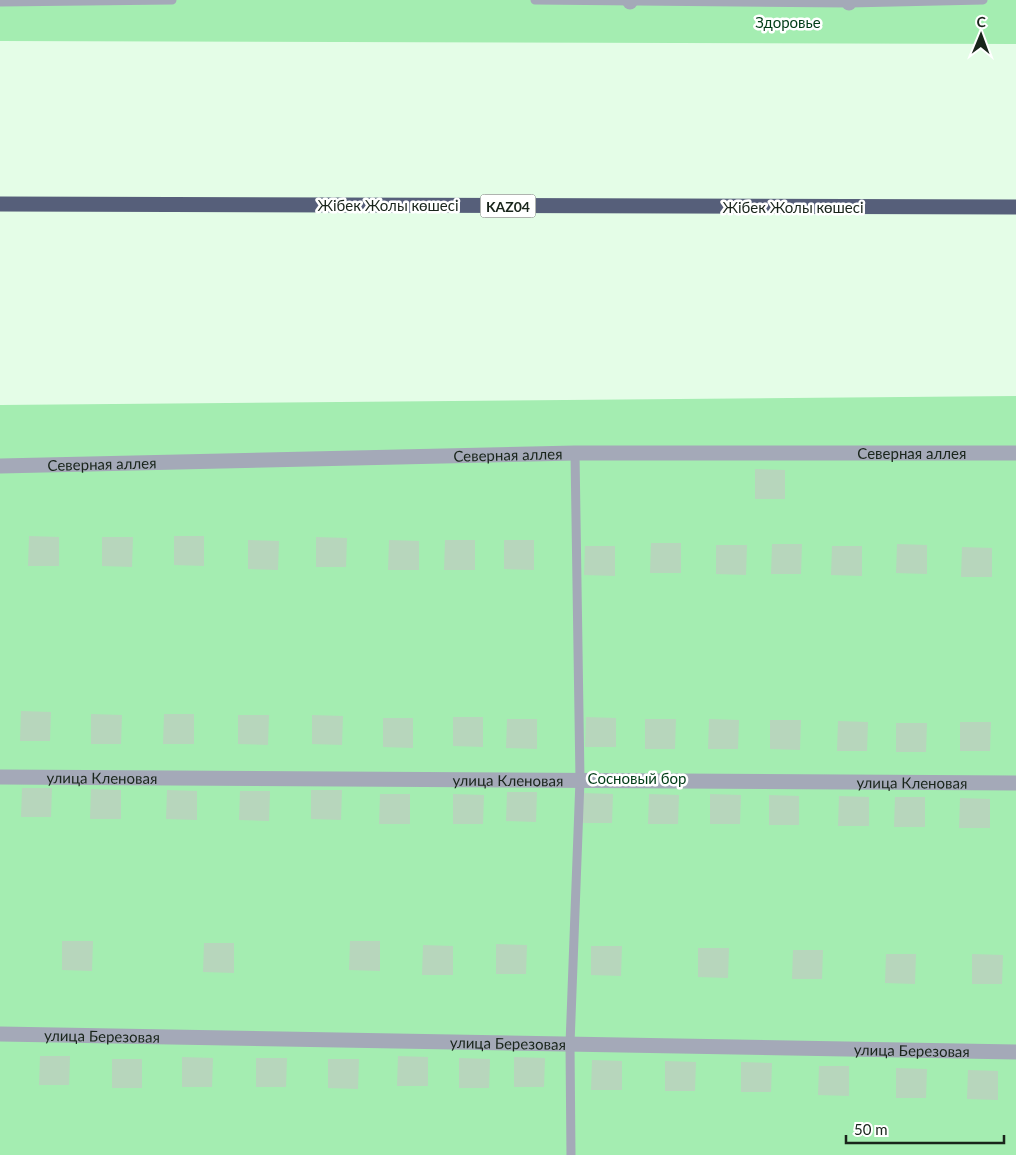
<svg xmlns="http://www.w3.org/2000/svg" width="1016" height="1155" font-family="Lato,sans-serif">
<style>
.green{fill:#a4edb1}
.building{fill:#b7d6bc}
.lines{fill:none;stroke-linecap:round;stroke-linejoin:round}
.service{stroke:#a4a9b8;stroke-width:9}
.minor{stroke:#a4a9b8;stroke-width:15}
.trunk{stroke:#565f7a;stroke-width:15}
.labels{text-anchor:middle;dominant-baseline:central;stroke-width:5;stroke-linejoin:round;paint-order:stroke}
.shield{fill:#fff;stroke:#5e665f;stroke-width:1}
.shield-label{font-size:14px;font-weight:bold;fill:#19251b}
.park-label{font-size:15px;fill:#013c16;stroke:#fff}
.street-label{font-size:15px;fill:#19251b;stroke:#fff}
</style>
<rect width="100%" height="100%" fill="#e4fde7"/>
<path class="green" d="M 0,0 L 1016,0 L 1016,44 L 0,41 Z
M 1016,396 L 1016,1155 L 0,1155 L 0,405 Z"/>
<path class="building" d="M 755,469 L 785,470 L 785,499 L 755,499 Z
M 29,536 L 59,537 L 59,566 L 28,566 Z
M 174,536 L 204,536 L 204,566 L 174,565 Z
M 102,537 L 133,537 L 132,567 L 102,566 Z
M 316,537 L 347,538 L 346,567 L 316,567 Z
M 248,540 L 279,541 L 278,570 L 248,569 Z
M 389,540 L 419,541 L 419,570 L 388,570 Z
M 445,540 L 475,540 L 475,570 L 444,570 Z
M 504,540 L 534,540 L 534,570 L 504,569 Z
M 651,543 L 681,543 L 681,573 L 650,573 Z
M 772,544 L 802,544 L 801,574 L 771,574 Z
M 897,544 L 927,545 L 927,574 L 896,573 Z
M 716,545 L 747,545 L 746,575 L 716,574 Z
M 585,546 L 615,546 L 615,576 L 584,575 Z
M 832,546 L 862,546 L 862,576 L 831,575 Z
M 962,547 L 992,548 L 992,577 L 961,577 Z
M 21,711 L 51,712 L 50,741 L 20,741 Z
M 91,714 L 122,715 L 121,744 L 91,744 Z
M 164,714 L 194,714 L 194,744 L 163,744 Z
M 238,715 L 269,715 L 268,745 L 238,744 Z
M 312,715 L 343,716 L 342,745 L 312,744 Z
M 453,717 L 483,717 L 483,747 L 453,746 Z
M 586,717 L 616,718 L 616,747 L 585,747 Z
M 383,718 L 413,718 L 413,748 L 383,747 Z
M 507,719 L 537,719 L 537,749 L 506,748 Z
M 645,719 L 676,719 L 675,749 L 645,749 Z
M 709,719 L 739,720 L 738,749 L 708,749 Z
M 770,720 L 801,720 L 800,750 L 770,749 Z
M 838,721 L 868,722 L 867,751 L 837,751 Z
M 960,722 L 991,722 L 990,751 L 960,751 Z
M 896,723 L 927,723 L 926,752 L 896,752 Z
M 22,788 L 52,788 L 51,817 L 21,817 Z
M 91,789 L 121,790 L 121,819 L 90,819 Z
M 167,790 L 197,791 L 197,820 L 166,819 Z
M 311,790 L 342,790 L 341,820 L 311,819 Z
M 240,791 L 270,791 L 269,821 L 239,820 Z
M 507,792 L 537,792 L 536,822 L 506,821 Z
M 582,793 L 613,794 L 612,823 L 582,823 Z
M 380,794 L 410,794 L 410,824 L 379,824 Z
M 453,794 L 484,795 L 483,824 L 453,824 Z
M 649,794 L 679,795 L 678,824 L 648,824 Z
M 710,794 L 741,795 L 740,824 L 710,824 Z
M 769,795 L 799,796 L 799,825 L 769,825 Z
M 839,796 L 869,797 L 869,826 L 838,826 Z
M 895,797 L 925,797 L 925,827 L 894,827 Z
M 960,798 L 990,799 L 990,828 L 959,828 Z
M 62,941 L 93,941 L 92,971 L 62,970 Z
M 350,941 L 380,941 L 380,971 L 349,970 Z
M 204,943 L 234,943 L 234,973 L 203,972 Z
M 496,944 L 527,945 L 526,974 L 496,974 Z
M 423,945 L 453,946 L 453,975 L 422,975 Z
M 591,946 L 622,946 L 621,976 L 591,975 Z
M 698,948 L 729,948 L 728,978 L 698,977 Z
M 793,950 L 823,950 L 822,979 L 792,979 Z
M 886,954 L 916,954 L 915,984 L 885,983 Z
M 972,954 L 1003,955 L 1002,984 L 972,984 Z
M 40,1056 L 70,1056 L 69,1085 L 39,1085 Z
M 398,1056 L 428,1057 L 428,1086 L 397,1086 Z
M 182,1057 L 213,1058 L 212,1087 L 182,1087 Z
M 514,1057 L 545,1058 L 544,1087 L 514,1087 Z
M 256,1058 L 287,1058 L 286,1087 L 256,1087 Z
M 459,1058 L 490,1059 L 489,1088 L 459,1088 Z
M 112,1059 L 142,1059 L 142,1088 L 112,1088 Z
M 328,1059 L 359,1059 L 358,1089 L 328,1088 Z
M 592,1060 L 622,1061 L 622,1090 L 591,1090 Z
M 665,1061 L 696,1062 L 695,1091 L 665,1091 Z
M 741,1062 L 772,1063 L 771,1092 L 741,1092 Z
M 819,1066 L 849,1066 L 849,1096 L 818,1095 Z
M 896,1068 L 927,1069 L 926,1098 L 896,1098 Z
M 968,1070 L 998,1071 L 998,1100 L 967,1099 Z"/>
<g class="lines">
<path class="service" d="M 535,0 L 849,3 L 983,0
M 0,2 L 172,0
M 571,1155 L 570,1044 L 580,780 L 575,453"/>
<g class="minor">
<path d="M 630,2 L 630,0"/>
<path d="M 849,3 L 849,0"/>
<path id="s1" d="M 0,466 L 575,453 L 1016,453"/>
<path id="s2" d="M 0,777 L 1016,783"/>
<path id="s3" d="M 0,1034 L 1016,1052"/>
</g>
<path class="trunk" d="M 0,204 L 1016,207"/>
</g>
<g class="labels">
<rect class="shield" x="480.5" y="194.5" width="55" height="23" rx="4"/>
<g class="shield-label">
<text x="508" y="206">KАZ04</text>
</g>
<g class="park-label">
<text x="788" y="22">Здоровье</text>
<text x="637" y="778">Сосновый бор</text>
</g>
<g class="street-label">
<text x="388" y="205">Жібек Жолы көшесі</text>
<text x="793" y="207">Жібек Жолы көшесі</text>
<text stroke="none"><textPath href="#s1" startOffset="912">Северная аллея</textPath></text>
<text stroke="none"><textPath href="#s1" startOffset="508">Северная аллея</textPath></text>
<text stroke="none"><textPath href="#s1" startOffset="102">Северная аллея</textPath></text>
<text stroke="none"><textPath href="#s2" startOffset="102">улица Кленовая</textPath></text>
<text stroke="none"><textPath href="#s2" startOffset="508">улица Кленовая</textPath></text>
<text stroke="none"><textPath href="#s2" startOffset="912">улица Кленовая</textPath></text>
<text stroke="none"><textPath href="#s3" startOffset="102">улица Березовая</textPath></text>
<text stroke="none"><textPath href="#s3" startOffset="508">улица Березовая</textPath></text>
<text stroke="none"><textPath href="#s3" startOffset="912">улица Березовая</textPath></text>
</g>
</g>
<g transform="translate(981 35) rotate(1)" stroke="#ffffff" stroke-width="4" paint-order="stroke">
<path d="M0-4L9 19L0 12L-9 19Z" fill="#19251b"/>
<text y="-8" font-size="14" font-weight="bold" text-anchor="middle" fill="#19251b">С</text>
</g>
<path d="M846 1135v8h158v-8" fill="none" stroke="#19251b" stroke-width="2.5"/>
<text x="854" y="1135" font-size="15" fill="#19251b" stroke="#ffffff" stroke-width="4" paint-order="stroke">50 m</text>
</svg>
